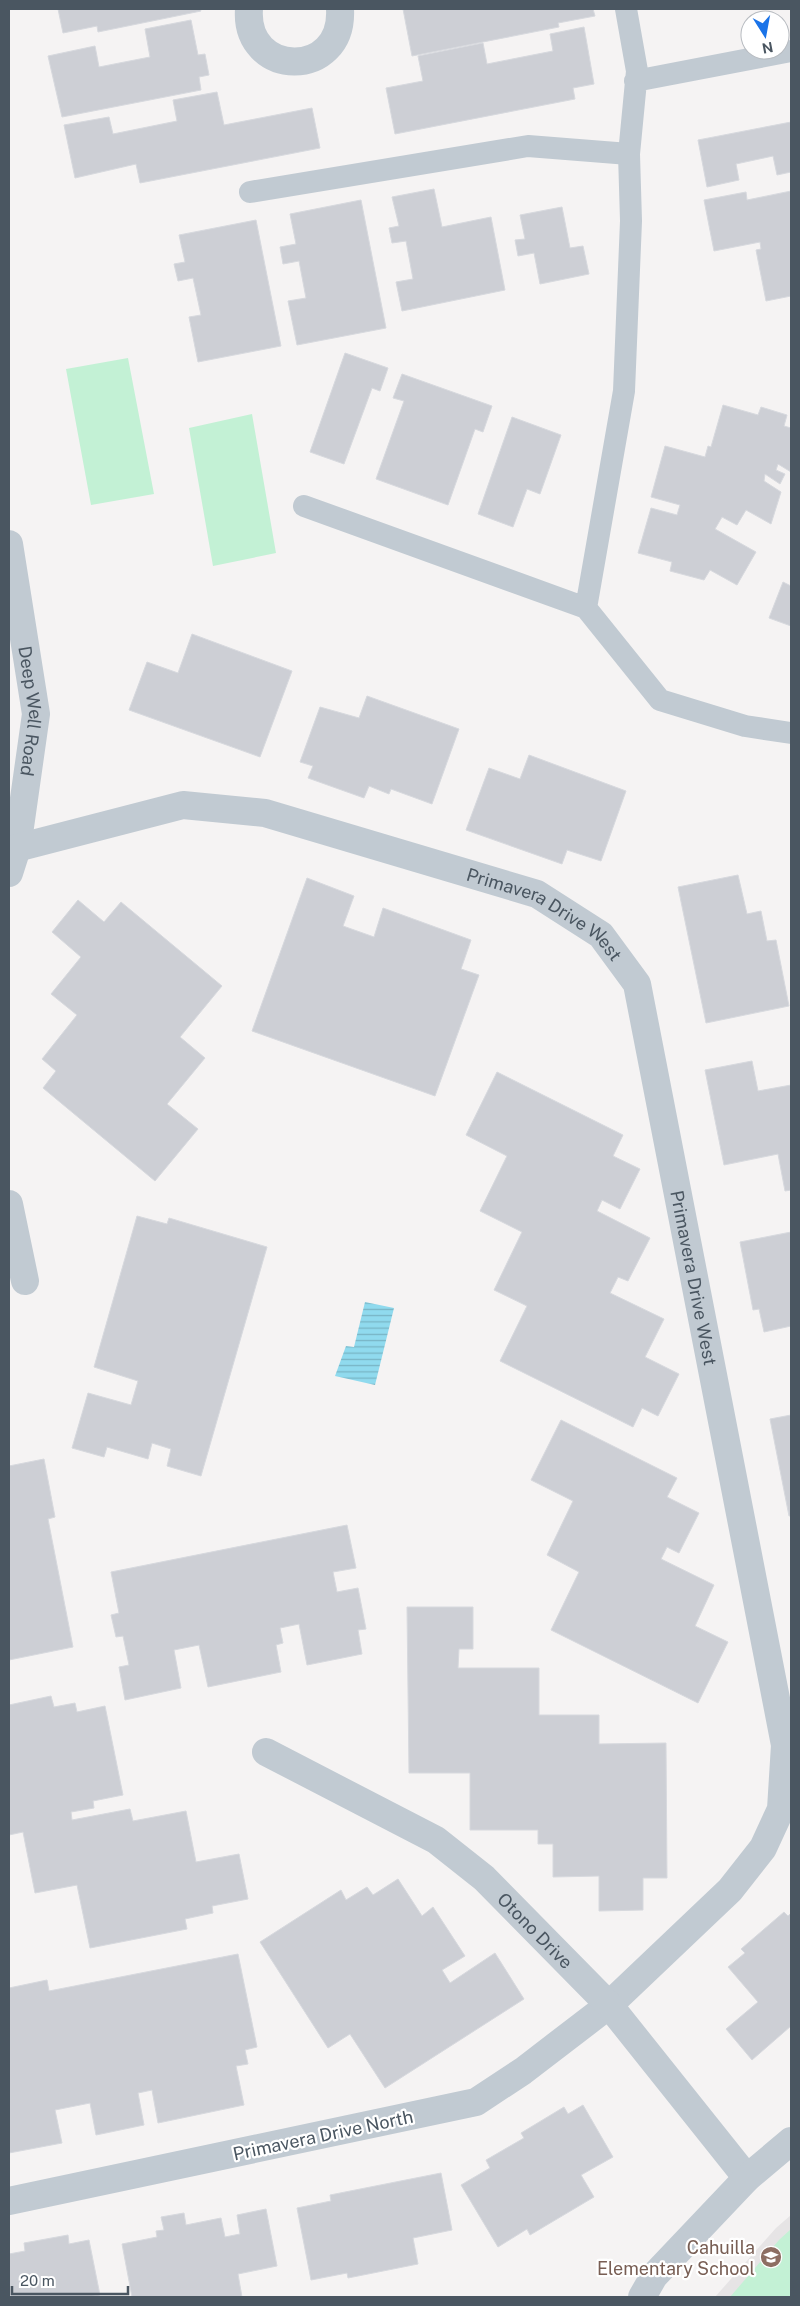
<svg xmlns="http://www.w3.org/2000/svg" width="800" height="2306" font-family="'Public Sans',sans-serif">
<style>
.education{fill:#e6e4e5}
.green{fill:#c3f1d5}
.water{fill:url(#water-rules)}
.building{fill:#cdcfd5;stroke:#d7d9de}
.lines{fill:none;stroke-linecap:round;stroke-linejoin:round}
.lane{stroke:#c1cad2;stroke-width:22}
.street{stroke:#c1cad2;stroke-width:28}
.labels{text-anchor:middle;dominant-baseline:central;stroke-width:4.5;stroke-linejoin:round;paint-order:stroke}
.street-label{font-size:18px;fill:#4a5661;stroke:#fff}
.education-label{font-size:18px;fill:#785e54;stroke:#fff;text-anchor:end}
</style>
<defs>
<pattern id="water-rules" width="6" height="5" patternUnits="userSpaceOnUse" patternTransform="scale(1.25)"><rect width="6" height="5" fill="#90daee"/><path d="M0 2.5h6" fill="none" stroke="#78b4c4"/></pattern>
</defs>
<rect width="100%" height="100%" fill="#f5f3f3"/>
<path class="education" d="M 791,2215 L 791,2297 L 715,2297 L 776,2228 Z"/>
<path class="green" d="M 128,358 L 154,494 L 91,505 L 66,369 Z
M 252,414 L 276,553 L 213,566 L 189,428 Z
M 791,2229 L 791,2297 L 730,2297 L 779,2240 Z"/>
<path class="water" d="M 365,1302 L 394,1308 L 375,1385 L 335,1376 L 346,1346 L 354,1347 Z"/>
<path class="building" d="M 58,9 L 200,9 L 201,11 L 98,32 L 97,26 L 63,33 Z
M 403,9 L 593,9 L 595,16 L 558,23 L 559,27 L 412,56 Z
M 191,20 L 198,55 L 205,54 L 209,75 L 199,77 L 201,90 L 62,117 L 48,56 L 95,46 L 99,67 L 150,57 L 145,29 Z
M 584,27 L 594,84 L 573,88 L 575,99 L 395,134 L 386,88 L 423,81 L 418,56 L 483,43 L 487,64 L 553,51 L 550,34 Z
M 217,92 L 224,125 L 312,108 L 320,148 L 140,183 L 136,164 L 75,178 L 64,125 L 109,117 L 113,134 L 177,121 L 173,100 Z
M 791,122 L 791,172 L 777,175 L 773,156 L 736,164 L 739,180 L 707,187 L 698,140 Z
M 434,189 L 442,227 L 491,217 L 505,290 L 402,311 L 396,282 L 413,279 L 406,241 L 392,243 L 389,228 L 399,226 L 392,197 Z
M 791,191 L 791,296 L 766,301 L 756,250 L 761,249 L 760,242 L 714,251 L 704,200 L 746,192 L 747,200 Z
M 361,200 L 386,328 L 297,345 L 288,301 L 306,298 L 299,261 L 283,264 L 280,247 L 296,244 L 290,214 Z
M 562,207 L 570,248 L 583,246 L 589,274 L 540,284 L 534,253 L 518,256 L 515,240 L 525,239 L 520,215 Z
M 256,220 L 281,346 L 198,362 L 189,317 L 201,315 L 193,278 L 178,281 L 174,264 L 185,262 L 179,235 Z
M 345,353 L 388,368 L 380,391 L 372,388 L 344,464 L 310,452 Z
M 402,374 L 492,406 L 483,432 L 475,429 L 448,505 L 376,479 L 404,401 L 393,398 Z
M 723,405 L 758,415 L 761,407 L 787,415 L 784,426 L 791,428 L 791,472 L 778,464 L 776,470 L 785,474 L 780,484 L 765,474 L 764,481 L 781,492 L 771,524 L 746,510 L 737,525 L 722,517 L 715,529 L 756,552 L 737,585 L 710,570 L 704,580 L 670,571 L 672,562 L 638,553 L 651,508 L 677,515 L 680,505 L 651,497 L 665,446 L 705,457 L 708,446 L 711,447 Z
M 512,417 L 561,435 L 540,494 L 527,489 L 513,527 L 478,514 Z
M 783,582 L 791,586 L 791,626 L 769,618 Z
M 192,634 L 292,671 L 260,757 L 129,710 L 147,662 L 178,673 Z
M 367,696 L 459,729 L 432,804 L 391,789 L 389,794 L 369,786 L 364,798 L 308,778 L 313,766 L 300,762 L 320,707 L 359,718 Z
M 529,755 L 626,791 L 601,861 L 567,850 L 562,864 L 466,830 L 489,768 L 520,779 Z
M 738,875 L 747,914 L 761,911 L 767,941 L 776,940 L 789,1006 L 706,1023 L 678,887 Z
M 307,878 L 354,896 L 343,926 L 374,937 L 383,908 L 471,940 L 461,969 L 479,975 L 435,1096 L 252,1031 Z
M 78,900 L 104,922 L 121,902 L 222,986 L 180,1037 L 205,1058 L 167,1104 L 198,1129 L 155,1181 L 43,1088 L 56,1071 L 42,1059 L 77,1015 L 51,994 L 81,957 L 52,932 Z
M 752,1061 L 758,1091 L 791,1085 L 791,1190 L 785,1191 L 778,1154 L 724,1165 L 705,1070 Z
M 497,1072 L 623,1135 L 613,1156 L 640,1169 L 620,1209 L 602,1200 L 597,1211 L 650,1238 L 628,1281 L 618,1277 L 610,1293 L 664,1319 L 645,1357 L 679,1374 L 658,1416 L 642,1408 L 633,1427 L 500,1361 L 527,1306 L 494,1290 L 522,1232 L 480,1211 L 507,1156 L 466,1135 Z
M 137,1216 L 167,1224 L 169,1218 L 267,1247 L 201,1476 L 167,1466 L 171,1449 L 152,1443 L 148,1459 L 107,1447 L 104,1457 L 72,1448 L 88,1393 L 131,1405 L 138,1381 L 94,1367 Z
M 791,1232 L 791,1326 L 764,1332 L 759,1309 L 753,1310 L 740,1242 Z
M 791,1415 L 791,1516 L 789,1516 L 770,1419 Z
M 561,1420 L 677,1478 L 667,1497 L 699,1513 L 679,1553 L 667,1547 L 661,1559 L 714,1585 L 695,1626 L 728,1642 L 698,1703 L 551,1630 L 579,1572 L 547,1555 L 573,1501 L 531,1480 Z
M 44,1459 L 55,1517 L 48,1519 L 73,1647 L 9,1660 L 9,1466 Z
M 347,1525 L 356,1568 L 333,1572 L 337,1592 L 358,1588 L 366,1629 L 358,1630 L 362,1654 L 307,1665 L 299,1624 L 280,1628 L 283,1643 L 276,1645 L 281,1672 L 208,1687 L 199,1645 L 174,1650 L 181,1688 L 125,1700 L 119,1667 L 129,1665 L 123,1636 L 116,1637 L 111,1615 L 119,1613 L 111,1572 Z
M 407,1607 L 473,1607 L 473,1649 L 459,1649 L 458,1668 L 539,1668 L 539,1715 L 599,1715 L 599,1744 L 666,1743 L 667,1878 L 643,1878 L 643,1910 L 599,1911 L 599,1876 L 553,1877 L 553,1844 L 538,1844 L 538,1830 L 470,1830 L 470,1773 L 409,1773 Z
M 51,1696 L 54,1707 L 75,1703 L 77,1712 L 105,1706 L 123,1795 L 93,1801 L 94,1808 L 71,1812 L 72,1820 L 130,1809 L 133,1821 L 186,1811 L 196,1862 L 239,1854 L 248,1899 L 212,1906 L 213,1913 L 185,1919 L 187,1929 L 90,1948 L 77,1885 L 35,1893 L 23,1832 L 9,1835 L 9,1705 Z
M 398,1879 L 422,1916 L 433,1907 L 465,1956 L 442,1970 L 450,1983 L 495,1953 L 524,1999 L 385,2088 L 350,2034 L 328,2048 L 260,1942 L 341,1890 L 346,1900 L 367,1887 L 373,1895 Z
M 784,1912 L 788,1916 L 791,1913 L 791,2026 L 752,2060 L 726,2029 L 758,2002 L 728,1967 L 745,1953 L 741,1949 Z
M 238,1954 L 257,2047 L 245,2050 L 248,2064 L 236,2066 L 244,2105 L 158,2123 L 152,2090 L 138,2093 L 144,2125 L 96,2135 L 90,2103 L 55,2110 L 62,2143 L 9,2153 L 9,1988 L 47,1980 L 49,1991 Z
M 583,2105 L 613,2157 L 581,2175 L 594,2197 L 530,2235 L 527,2229 L 498,2247 L 461,2185 L 490,2168 L 486,2160 L 524,2138 L 521,2133 L 564,2107 L 568,2114 Z
M 441,2173 L 452,2230 L 413,2238 L 418,2264 L 348,2278 L 347,2273 L 311,2280 L 297,2208 L 331,2201 L 330,2195 Z
M 266,2209 L 277,2266 L 238,2274 L 242,2297 L 132,2297 L 122,2244 L 157,2237 L 156,2231 L 164,2230 L 161,2217 L 184,2213 L 186,2225 L 221,2218 L 225,2237 L 240,2234 L 237,2215 Z
M 68,2235 L 69,2244 L 89,2240 L 100,2295 L 88,2297 L 9,2297 L 9,2254 L 25,2251 L 24,2243 Z"/>
<g class="lines">
<path class="lane" d="M 626,9 L 637,71 L 629,154 L 631,221 L 624,391 L 586,608 L 660,700 L 745,726 L 791,733
M 635,81 L 791,51
M 250,192 L 528,146 L 629,154
M 304,506 L 586,608"/>
<g class="street">
<path d="M 249,9 C 244,78 344,80 340,9"/>
<path id="s1" d="M 9,544 L 36,714 L 17,848 L 9,873"/>
<path id="s2" d="M 9,850 L 183,805 L 265,813 L 537,894 L 601,935 L 637,984 L 785,1745 L 781,1809 L 763,1848 L 730,1890 L 609,2005 L 523,2071 L 476,2102 L 9,2201"/>
<path d="M 9,1204 L 25,1281"/>
<path id="s3" d="M 266,1752 L 436,1840 L 484,1878 L 609,2005 L 747,2178"/>
<path d="M 642,2297 L 654,2276 L 747,2178 L 791,2141"/>
</g>
</g>
<defs>
<g id="school-disc" transform="scale(1.125)"><circle r="9.5" fill="#8d6e63" stroke="#fff"/><path d="M0-5L7-2L0 1L-7-2ZM-4 1L0 2.5L4 1V4Q0 6-4 4Z" fill="#fff"/></g>
</defs>
<g fill-rule="evenodd">
<use href="#school-disc" x="771" y="2257"/>
</g>
<g class="labels">
<g class="street-label">
<text stroke="none"><textPath href="#s1" startOffset="169">Deep Well Road</textPath></text>
<text stroke="none"><textPath href="#s2" startOffset="562">Primavera Drive West</textPath></text>
<text stroke="none"><textPath href="#s2" startOffset="982">Primavera Drive West</textPath></text>
<text stroke="none"><textPath href="#s3" startOffset="326">Otono Drive</textPath></text>
<text transform="translate(323 2135) rotate(-12)">Primavera Drive North</text>
</g>
<g class="education-label">
<text x="755" y="2247">Cahuilla<tspan x="755" dy="21">Elementary School</tspan></text>
</g>
</g>
<rect width="800" height="2306" fill="none" stroke="#4a5661" stroke-width="20"/>
<g transform="translate(765 35) rotate(169)"><circle r="24" fill="#ffffff" stroke="#b7bbc0"/>
<path d="M0-4L9 19L0 12L-9 19Z" fill="#1a73e8"/>
<text y="-8" font-size="14" font-weight="bold" text-anchor="middle" fill="#4a5661">N</text>
</g>
<path d="M12 2286v8h116v-8" fill="none" stroke="#4a5661" stroke-width="2.5"/>
<text x="20" y="2286" font-size="15" fill="#4a5661" stroke="#ffffff" stroke-width="4" paint-order="stroke">20 m</text>
</svg>
